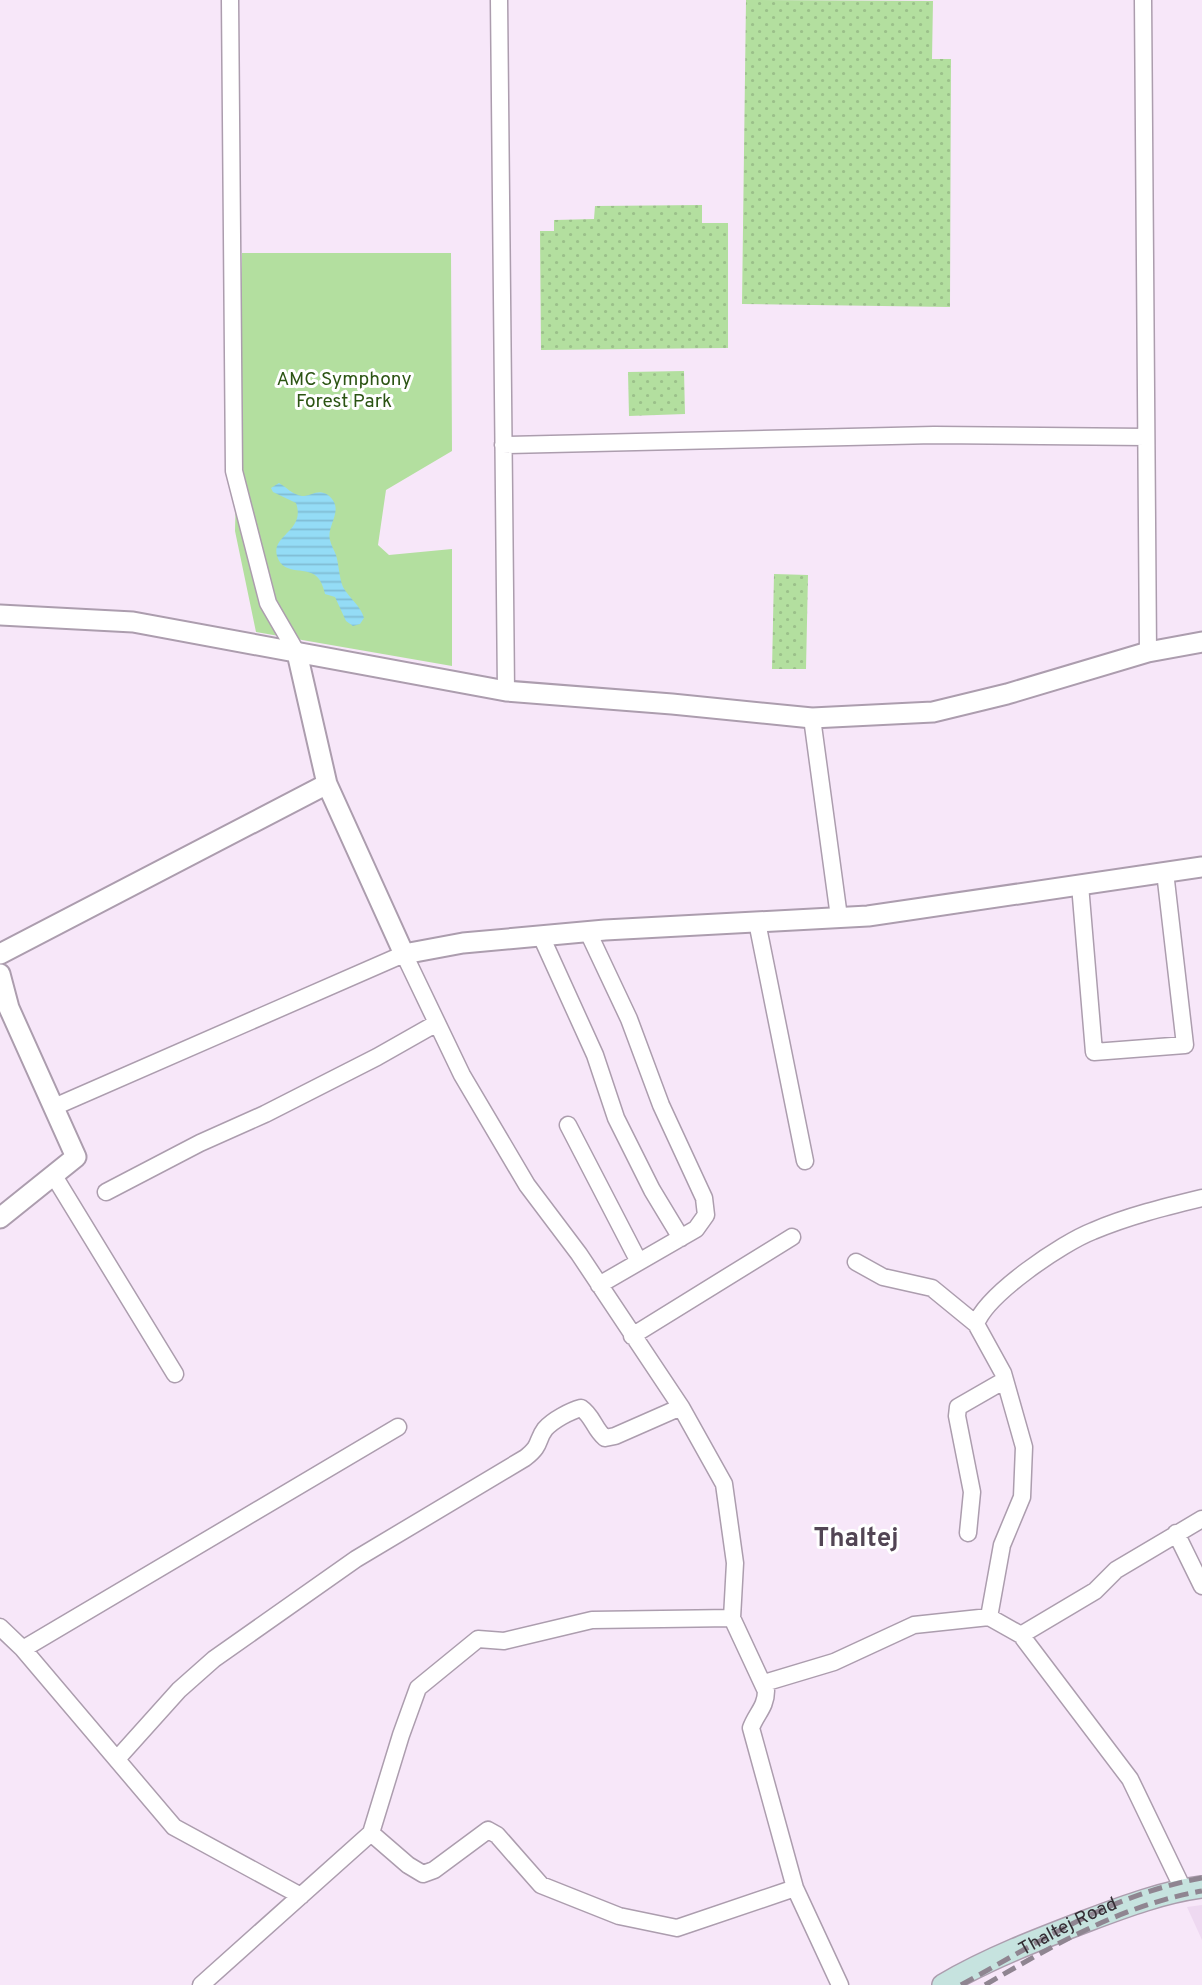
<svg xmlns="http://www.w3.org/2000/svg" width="1202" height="1985" font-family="Overpass,sans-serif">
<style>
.built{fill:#eed9f1}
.grass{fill:url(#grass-dots)}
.garden{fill:#b3df9f}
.water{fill:url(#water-rules)}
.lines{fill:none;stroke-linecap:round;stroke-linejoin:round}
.minor-casing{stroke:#ac9dae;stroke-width:19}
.tertiary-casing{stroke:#ac9dae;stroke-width:23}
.secondary-casing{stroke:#ac9dae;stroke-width:24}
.minor{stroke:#fff;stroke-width:16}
.tertiary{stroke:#fff;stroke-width:19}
.secondary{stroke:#c6e3df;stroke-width:21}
.rail{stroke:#8f8591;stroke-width:5;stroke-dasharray:14 7;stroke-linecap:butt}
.labels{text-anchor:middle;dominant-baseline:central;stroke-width:6;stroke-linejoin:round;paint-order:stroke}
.park-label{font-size:19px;fill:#2b5413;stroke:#fff}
.street-label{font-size:19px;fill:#342e35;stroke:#fff}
.district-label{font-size:26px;font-weight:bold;fill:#524554;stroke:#fff}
</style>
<defs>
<pattern id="grass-dots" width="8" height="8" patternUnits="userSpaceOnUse" patternTransform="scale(1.75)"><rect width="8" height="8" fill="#b3df9f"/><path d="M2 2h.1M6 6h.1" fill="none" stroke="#9bc08a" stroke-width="1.8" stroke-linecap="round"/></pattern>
<pattern id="water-rules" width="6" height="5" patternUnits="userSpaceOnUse" patternTransform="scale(1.75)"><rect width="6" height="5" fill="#94dcf6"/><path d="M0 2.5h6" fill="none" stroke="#80bdd4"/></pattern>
</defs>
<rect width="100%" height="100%" fill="#f7e7f9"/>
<path class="built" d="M 1202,1905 L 1202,1940 L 1187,1907 Z"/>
<path class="grass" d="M 746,0 L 933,1 L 932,59 L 951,59 L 950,307 L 742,304 Z
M 702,205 L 702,223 L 728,223 L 728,348 L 541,350 L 540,231 L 554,231 L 554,220 L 594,219 L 595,206 Z
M 684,371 L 685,414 L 629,416 L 628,372 Z
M 774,574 L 808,575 L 806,669 L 772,669 Z"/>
<path class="garden" d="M 242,253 L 451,253 L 452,451 L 386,490 L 378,545 L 389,555 L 452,549 L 452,666 L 256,632 L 235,531 Z"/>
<path class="water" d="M 279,483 C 286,487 293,495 302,496 C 311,496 319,488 328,495 C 346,509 326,525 330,540 C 331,545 334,550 336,555 C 339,565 339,577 343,587 C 349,598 361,606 364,618 L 360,624 L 353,626 L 346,621 L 335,597 L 325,594 C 324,590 322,583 319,579 C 308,564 284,578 277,556 C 271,535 306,531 296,503 L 273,492 L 271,488 Z"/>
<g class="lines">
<g class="minor-casing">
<path id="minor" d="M 230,0 L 234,471 L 268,603 L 297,653
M 499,0 L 506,691
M 1143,0 L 1148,652
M 503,445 L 934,435 L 1146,437
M 812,718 L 839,917
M 1080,885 L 1094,1052 L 1185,1045 L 1165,872
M 757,922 L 805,1161
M 588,932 L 629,1019 L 661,1105 L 704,1198 L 706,1215 L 696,1229 L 599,1285
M 541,936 L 595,1055 L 616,1118 L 652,1190 L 681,1238
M 54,1107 L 404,954 L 462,1075 L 527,1185 L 579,1254 L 681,1407 L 724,1484 L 735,1563 L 732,1618
M 568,1125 L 639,1262
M 54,1176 L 175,1374
M 106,1192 L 200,1143 L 265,1114 L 377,1057 L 437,1023
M 856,1262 L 883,1277 L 932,1288 L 976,1324 L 1003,1373 L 1024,1447 L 1022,1497 L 1002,1545 L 989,1617
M 976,1324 C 987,1294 1062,1243 1093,1231 C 1128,1216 1165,1207 1202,1198
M 632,1336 L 792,1237
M 968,1533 L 972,1492 L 957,1416 L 958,1407 L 1005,1380
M 1176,1533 L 1202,1586
M 0,1627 L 23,1649 L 174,1827 L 301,1896
M 23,1649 L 398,1427
M 764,1683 L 834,1662 L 914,1625 L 989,1617 L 1021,1635
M 117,1759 L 179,1690 L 214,1659 L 356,1559 L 525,1458 C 542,1445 536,1441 545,1429 C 553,1420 570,1411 581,1408 C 593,1416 594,1429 605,1438 L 615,1436 L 681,1407
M 371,1833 L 408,1865 L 423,1874 L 434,1870 L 488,1830 L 497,1835 L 541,1885 L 619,1916 L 677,1928 L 795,1888 L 840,1985
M 1183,1889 L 1130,1779 L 1021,1635 L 1095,1591 L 1116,1570 L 1202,1519
M 201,1985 L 371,1833 L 401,1735 L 418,1688 L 478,1639 L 504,1641 L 592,1620 L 732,1618 L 766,1691 C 766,1707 756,1714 751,1728 L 795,1888"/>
</g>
<g class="tertiary-casing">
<path id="tertiary" d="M 0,615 L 133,622 L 506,691 L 672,704 L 812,718 L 933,712 L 1007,694 L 1148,652 L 1202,642
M 327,784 L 404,954 L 463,943 L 605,930 L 868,916 L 1202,867
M 0,954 L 327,784 L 297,653
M 0,974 L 9,1008 L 76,1157 L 0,1218"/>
</g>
<g class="secondary-casing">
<path id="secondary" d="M 943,1985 C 989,1958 1039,1939 1089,1920 C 1126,1906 1164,1892 1202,1887"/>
</g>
<use href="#minor" class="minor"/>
<use href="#tertiary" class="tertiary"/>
<use href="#secondary" class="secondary"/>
<g class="rail">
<path id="s1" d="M 961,1985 C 1041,1941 1110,1895 1202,1878"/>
<path d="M 985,1985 C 1054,1945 1122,1905 1202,1891"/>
</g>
</g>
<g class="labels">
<g class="park-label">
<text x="344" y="380">AMC Symphony<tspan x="344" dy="22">Forest Park</tspan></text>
</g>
<g class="street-label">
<text stroke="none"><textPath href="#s1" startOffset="122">Thaltej Road</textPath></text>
</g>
<g class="district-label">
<text x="856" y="1539">Thaltej</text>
</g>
</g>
</svg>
